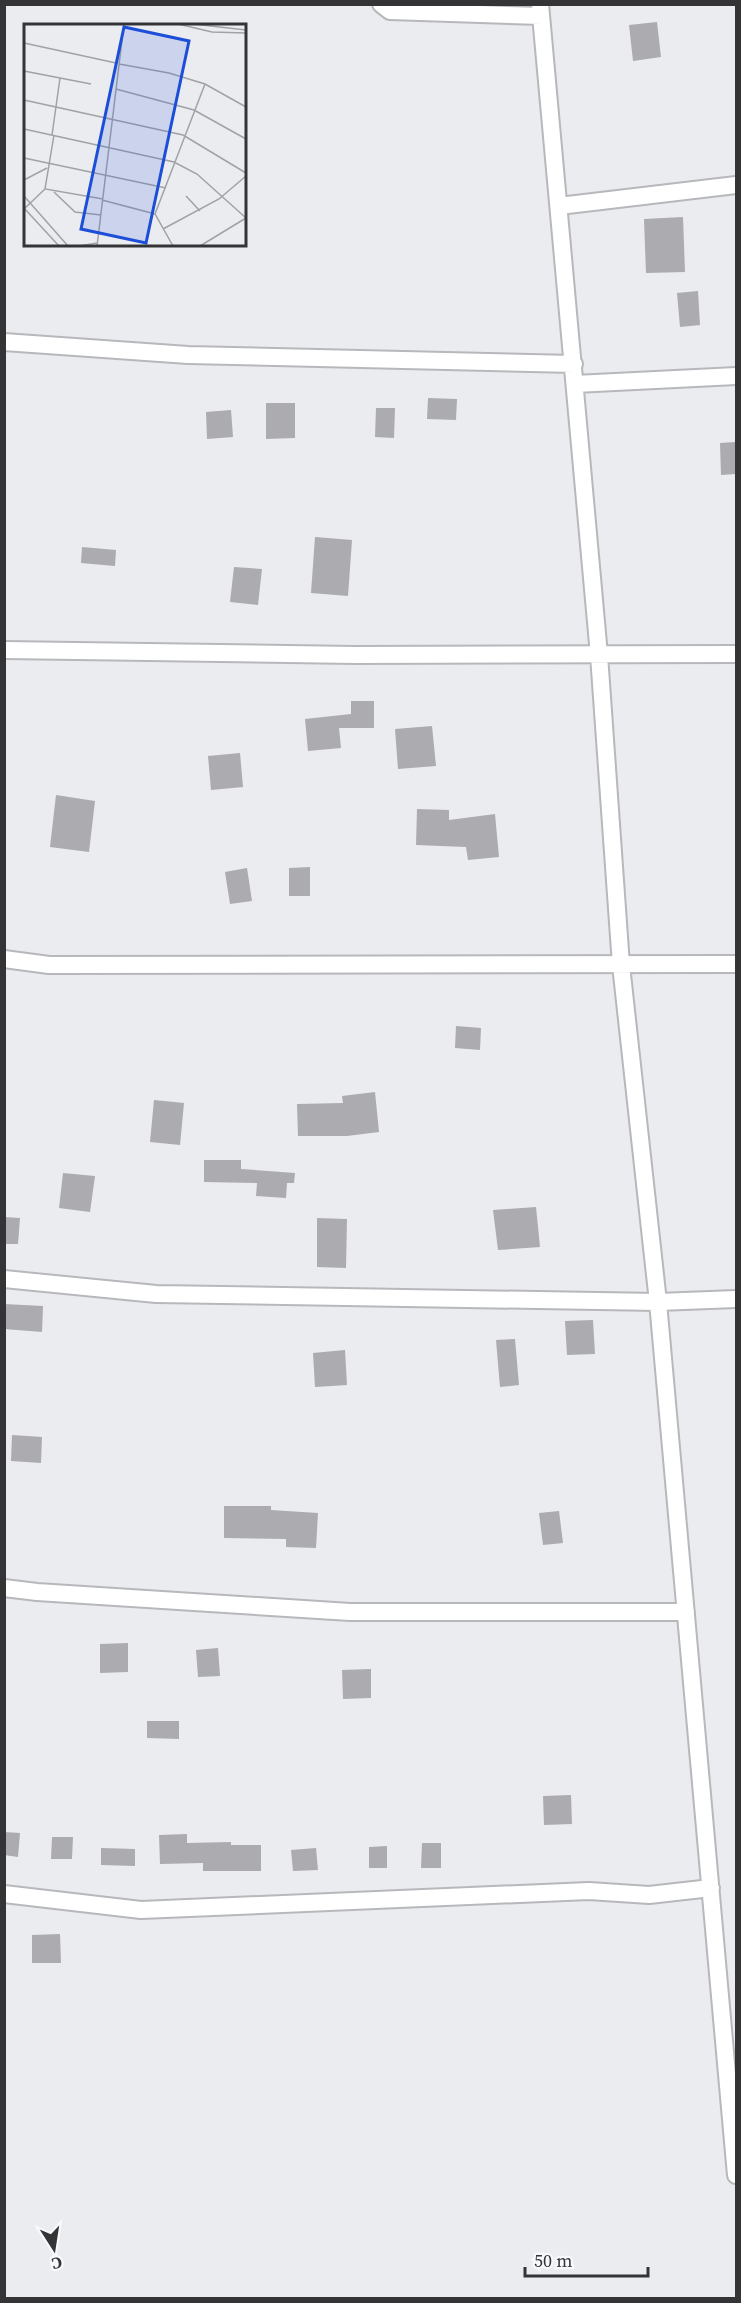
<svg xmlns="http://www.w3.org/2000/svg" width="741" height="2303" font-family="'Source Serif 4',serif">
<style>
.building{fill:#acabaf}
.lines{fill:none;stroke-linecap:round;stroke-linejoin:round}
.minor-casing{stroke:#b7b8bc;stroke-width:20}
.minor{stroke:#fff;stroke-width:16}
.inset-road{fill:none;stroke:#a1a2a6;stroke-width:1.5}
.view{fill:#1d4ed8;fill-opacity:0.15;stroke:#1d4ed8;stroke-width:3}
.inset-edge{fill:none;stroke:#343436;stroke-width:3}
</style>
<rect width="100%" height="100%" fill="#eaecf0"/>
<path class="building" d="M 657,22 L 661,57 L 633,61 L 629,25 Z
M 683,217 L 685,272 L 646,273 L 644,219 Z
M 698,291 L 700,325 L 680,327 L 677,293 Z
M 428,398 L 457,399 L 456,420 L 427,419 Z
M 266,403 L 295,403 L 295,438 L 266,439 Z
M 376,408 L 395,408 L 394,438 L 375,437 Z
M 231,410 L 233,437 L 207,439 L 206,412 Z
M 736,442 L 736,474 L 721,475 L 720,443 Z
M 315,537 L 352,540 L 348,596 L 311,593 Z
M 82,547 L 116,550 L 115,566 L 81,563 Z
M 234,567 L 262,569 L 258,605 L 230,602 Z
M 351,701 L 374,701 L 374,728 L 339,728 L 341,748 L 308,751 L 305,719 L 351,714 Z
M 432,726 L 436,766 L 398,769 L 395,729 Z
M 240,753 L 243,787 L 211,790 L 208,756 Z
M 56,795 L 95,801 L 89,852 L 50,847 Z
M 417,809 L 449,810 L 449,820 L 495,814 L 499,857 L 468,860 L 466,847 L 416,845 Z
M 310,867 L 310,896 L 289,896 L 289,868 Z
M 247,868 L 252,901 L 230,904 L 225,872 Z
M 456,1026 L 481,1028 L 480,1050 L 455,1048 Z
M 375,1092 L 379,1132 L 347,1136 L 298,1136 L 297,1104 L 343,1103 L 342,1096 Z
M 154,1100 L 184,1103 L 180,1145 L 150,1142 Z
M 204,1160 L 241,1160 L 241,1169 L 295,1173 L 294,1183 L 287,1183 L 286,1198 L 256,1196 L 257,1183 L 204,1182 Z
M 63,1173 L 95,1176 L 90,1212 L 59,1208 Z
M 536,1207 L 540,1247 L 498,1250 L 493,1210 Z
M 4,1217 L 20,1218 L 18,1244 L 4,1244 Z
M 317,1218 L 347,1219 L 346,1268 L 317,1267 Z
M 4,1304 L 43,1306 L 42,1332 L 4,1329 Z
M 593,1320 L 595,1354 L 567,1355 L 565,1321 Z
M 515,1339 L 519,1385 L 500,1387 L 496,1340 Z
M 345,1350 L 347,1385 L 315,1387 L 313,1353 Z
M 12,1435 L 42,1437 L 41,1463 L 11,1461 Z
M 224,1506 L 271,1506 L 271,1510 L 318,1513 L 316,1548 L 286,1547 L 286,1539 L 224,1538 Z
M 559,1511 L 563,1543 L 543,1545 L 539,1513 Z
M 128,1643 L 128,1672 L 100,1673 L 100,1644 Z
M 218,1648 L 220,1676 L 198,1677 L 196,1650 Z
M 371,1669 L 371,1698 L 343,1699 L 342,1670 Z
M 147,1721 L 179,1721 L 179,1739 L 147,1738 Z
M 571,1795 L 572,1824 L 544,1825 L 543,1796 Z
M 4,1832 L 20,1833 L 18,1857 L 4,1855 Z
M 187,1834 L 187,1843 L 231,1842 L 231,1845 L 261,1845 L 261,1871 L 203,1871 L 203,1863 L 160,1864 L 159,1835 Z
M 52,1837 L 73,1837 L 72,1859 L 51,1859 Z
M 422,1843 L 441,1843 L 441,1868 L 421,1868 Z
M 387,1846 L 387,1868 L 369,1868 L 369,1847 Z
M 101,1848 L 135,1849 L 135,1866 L 101,1865 Z
M 316,1848 L 318,1870 L 293,1871 L 291,1850 Z
M 60,1934 L 61,1963 L 32,1963 L 32,1935 Z"/>
<g class="lines">
<g class="minor-casing">
<path id="minor" d="M 381,4 L 390,11 L 541,16
M 540,4 L 599,655 L 621,965 L 658,1302 L 736,2175
M 559,206 L 736,185
M 4,342 L 188,355 L 574,364
M 575,384 L 736,376
M 4,650 L 355,655 L 736,654
M 4,959 L 49,965 L 736,964
M 4,1279 L 156,1294 L 658,1302 L 736,1299
M 4,1588 L 37,1592 L 350,1612 L 686,1612
M 4,1894 L 141,1910 L 589,1891 L 649,1895 L 711,1888"/>
</g>
<use href="#minor" class="minor"/>
</g>
<g transform="translate(24 24)">
<rect width="222" height="222" fill="#eaecf0"/>
<path class="inset-road" d="M 154,0 L 188,8 L 222,9M 169,0 L 222,6M 0,19 L 92,39M 95,40 L 145,49 L 181,60 L 222,83M 0,47 L 67,60M 92,65 L 170,86 L 222,115M 0,76 L 159,111 L 222,149M 0,105 L 150,138 L 173,150 L 222,194M 28,111 L 36,54M 30,111 L 21,165 L 79,175M 0,134 L 142,164M 0,156 L 23,144M 30,168 L 51,188 L 77,191M 0,172 L 44,222M 162,172 L 176,187M 78,176 L 131,190 L 149,222M 0,184 L 35,222M 0,185 L 21,165M 131,190 L 181,60M 139,205 L 195,175 L 222,152M 55,222 L 73,219M 73,222 L 100,0M 176,222 L 222,194"/>
<path class="view" d="M 100,3 L 165,17 L 122,219 L 57,205 Z"/>
<rect width="222" height="222" class="inset-edge"/>
</g>
<rect width="741" height="2303" fill="none" stroke="#343436" stroke-width="12"/>
<g transform="translate(54 2249) rotate(168)" stroke="#f8f9fd" stroke-width="4.5" paint-order="stroke">
<path d="M0-4.5L10 22L0 15L-10 22Z" fill="#343436"/>
<text y="-9" font-size="16" font-weight="bold" text-anchor="middle" fill="#343436">С</text>
</g>
<path d="M525 2267v9h123v-9" fill="none" stroke="#343436" stroke-width="3"/>
<text x="534" y="2267" font-size="18" fill="#343436" stroke="#f8f9fd" stroke-width="4.5" paint-order="stroke">50 m</text>
</svg>
